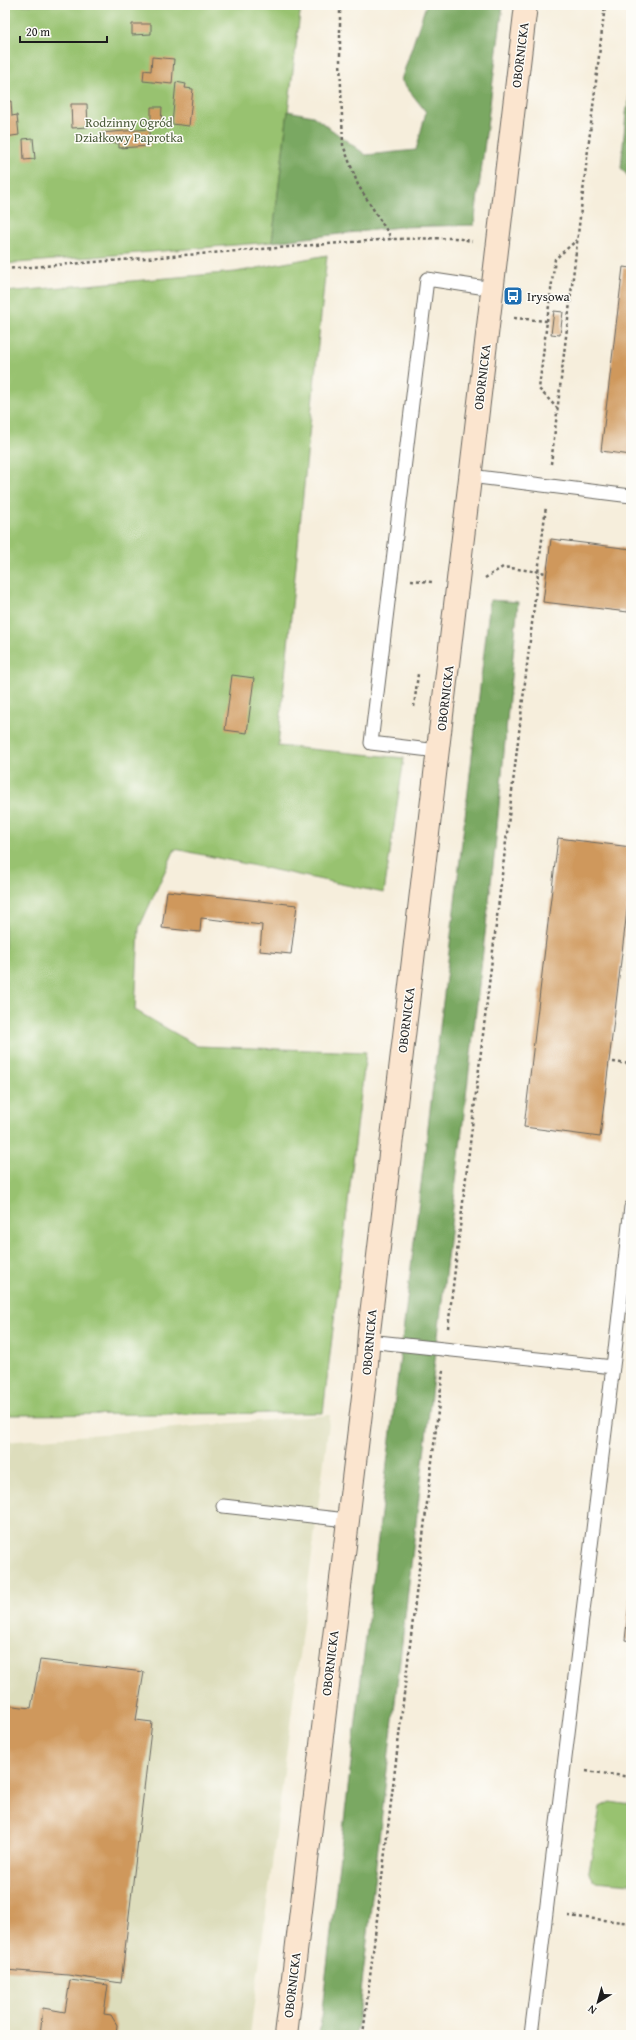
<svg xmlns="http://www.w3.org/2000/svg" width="636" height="2040" font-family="'Gentium Book Plus',serif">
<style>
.built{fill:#ddddbc}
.green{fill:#98c26f;stroke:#5a6f46}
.forest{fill:#7aa862;stroke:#4b623f}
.building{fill:#cf985b}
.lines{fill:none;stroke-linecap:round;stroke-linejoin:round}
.service-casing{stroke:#68665f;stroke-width:15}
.secondary-casing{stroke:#68665f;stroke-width:24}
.path{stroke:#68665f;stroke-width:2.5;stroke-dasharray:3 3;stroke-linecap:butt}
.service{stroke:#fff;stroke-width:13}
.secondary{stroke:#fbe5cf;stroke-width:22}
.labels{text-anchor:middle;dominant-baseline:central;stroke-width:3;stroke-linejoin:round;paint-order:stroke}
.street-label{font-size:13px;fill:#1c1c1c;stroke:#fdfcf7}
.park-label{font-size:13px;fill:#4e5e3d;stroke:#fdfcf7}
.poi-label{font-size:13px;fill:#1c1c1c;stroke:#fdfcf7;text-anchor:start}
</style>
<rect width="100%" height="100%" fill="#fdfcf7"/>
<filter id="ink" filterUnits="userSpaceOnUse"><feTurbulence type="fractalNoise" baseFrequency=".025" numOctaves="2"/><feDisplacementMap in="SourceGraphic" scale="8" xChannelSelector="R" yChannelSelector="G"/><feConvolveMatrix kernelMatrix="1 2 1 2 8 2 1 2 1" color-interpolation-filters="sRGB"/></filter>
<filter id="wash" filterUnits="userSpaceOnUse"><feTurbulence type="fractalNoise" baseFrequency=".012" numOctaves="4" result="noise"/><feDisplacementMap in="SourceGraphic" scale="16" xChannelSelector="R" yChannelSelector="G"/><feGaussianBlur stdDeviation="0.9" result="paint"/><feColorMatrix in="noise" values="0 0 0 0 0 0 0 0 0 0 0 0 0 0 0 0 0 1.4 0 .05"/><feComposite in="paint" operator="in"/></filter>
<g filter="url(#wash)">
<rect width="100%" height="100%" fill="#f6eedc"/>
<path class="built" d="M 330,1415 L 250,2035 L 5,2035 L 5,1442 Z"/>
<path class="green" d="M 5,5 L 301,5 L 272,242 L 5,264 Z
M 327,255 L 278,746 L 404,758 L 384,893 L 175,849 L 139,928 L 135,1010 L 197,1046 L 366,1052 L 323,1413 L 5,1415 L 5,292 L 236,272 Z
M 610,1802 L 631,1805 L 631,1884 L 594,1881 L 589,1872 L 600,1807 Z"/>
<path class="forest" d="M 426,5 L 503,5 L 474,225 L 400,227 L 272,242 L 288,111 L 313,116 L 366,155 L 416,150 L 426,112 L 401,80 Z
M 631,87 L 631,180 L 621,168 L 626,114 Z
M 490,600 L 518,602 L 495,849 L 356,2035 L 319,2035 C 374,1556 436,1078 490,600 Z"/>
<g id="blocks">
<path class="building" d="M 132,24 L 151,24 L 151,34 L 132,35 Z
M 152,57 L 174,59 L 172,84 L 143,81 L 144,70 L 151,71 Z
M 176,82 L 186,84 L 185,88 L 193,89 L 189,126 L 172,124 Z
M 11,101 L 12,116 L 17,115 L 19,135 L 5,137 L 5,102 Z
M 71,104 L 87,104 L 88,127 L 72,128 Z
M 151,107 L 162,107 L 161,123 L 151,124 Z
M 149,129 L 150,146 L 119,148 L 119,143 L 102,144 L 101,133 Z
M 33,138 L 35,159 L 24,160 L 23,139 Z
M 623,267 L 631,268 L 631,455 L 601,451 Z
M 554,311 L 563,312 L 560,335 L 551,334 Z
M 551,539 L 631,549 L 631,588 L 628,612 L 543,602 Z
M 232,675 L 254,678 L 247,733 L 225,730 Z
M 558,838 L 631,847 L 631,877 L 600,1137 L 524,1127 Z
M 167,891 L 297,905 L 291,954 L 260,951 L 262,925 L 201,918 L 200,932 L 162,928 Z
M 630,1596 L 631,1596 L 631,1641 L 625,1640 Z
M 40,1660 L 144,1672 L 136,1720 L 152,1722 L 121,1983 L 68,1975 L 5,1970 L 5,1705 L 31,1708 Z
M 70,1980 L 108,1985 L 104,2014 L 111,2015 L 117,2025 L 116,2035 L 40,2035 L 43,2008 L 65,2012 Z"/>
</g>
</g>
<g filter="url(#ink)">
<use href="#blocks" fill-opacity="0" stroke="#68665f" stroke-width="1"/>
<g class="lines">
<g class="service-casing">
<path id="service" d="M 470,476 L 631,496
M 438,751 L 371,743 L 427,279 L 493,289
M 368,1341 L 613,1367
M 223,1506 L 347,1520
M 531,2035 L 615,1350 L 631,1207"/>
</g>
<g class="secondary-casing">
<path id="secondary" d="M 286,2035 L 367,1363 L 369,1332 L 526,5"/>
</g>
<path class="path" d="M 340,5 L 340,59 L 343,145 L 358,185 L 392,239
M 5,269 L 392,239 L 455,238 L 472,241
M 514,318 L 547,321 L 539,389 L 557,408
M 547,321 L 555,259 L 577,240
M 551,464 L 605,5
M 485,578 L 503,567 L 547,573
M 411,580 L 432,582
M 414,707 L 418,674
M 613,1062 L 631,1064
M 448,1328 L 546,506
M 586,1771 L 631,1777
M 568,1916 L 631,1923
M 363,2035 L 443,1370"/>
<use href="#service" class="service"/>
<use href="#secondary" class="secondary"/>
</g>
</g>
<defs>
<g id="bus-square" transform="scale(1)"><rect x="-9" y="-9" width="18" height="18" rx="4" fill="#1f6fb2" stroke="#fdfcf7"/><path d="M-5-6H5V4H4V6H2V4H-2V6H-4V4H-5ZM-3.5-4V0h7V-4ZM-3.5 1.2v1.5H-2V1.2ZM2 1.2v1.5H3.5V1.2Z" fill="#fff"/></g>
</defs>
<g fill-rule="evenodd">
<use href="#bus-square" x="513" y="296"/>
</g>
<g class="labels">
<g class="street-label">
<text transform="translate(520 55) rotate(-83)">OBORNICKA</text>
<text transform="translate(482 377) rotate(-83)">OBORNICKA</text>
<text transform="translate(445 698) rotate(-83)">OBORNICKA</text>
<text transform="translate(406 1020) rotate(-83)">OBORNICKA</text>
<text transform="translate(369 1342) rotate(-85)">OBORNICKA</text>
<text transform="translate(330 1663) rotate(-83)">OBORNICKA</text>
<text transform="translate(292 1985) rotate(-83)">OBORNICKA</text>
</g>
<g class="park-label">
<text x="129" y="122">Rodzinny Ogród<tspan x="129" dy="15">Działkowy Paprotka</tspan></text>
</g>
<g class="poi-label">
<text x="527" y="296">Irysowa</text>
</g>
</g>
<rect width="636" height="2040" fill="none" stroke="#fdfcf7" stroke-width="20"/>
<g transform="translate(598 2002) rotate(217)" stroke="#fdfcf7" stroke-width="3" paint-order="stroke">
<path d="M0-3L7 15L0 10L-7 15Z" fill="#1c1c1c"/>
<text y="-6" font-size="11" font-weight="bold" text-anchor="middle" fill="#1c1c1c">N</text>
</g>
<path d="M20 36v6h87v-6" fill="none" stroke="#1c1c1c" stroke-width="2"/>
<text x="26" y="36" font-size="12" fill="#1c1c1c" stroke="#fdfcf7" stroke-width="3" paint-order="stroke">20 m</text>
</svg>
